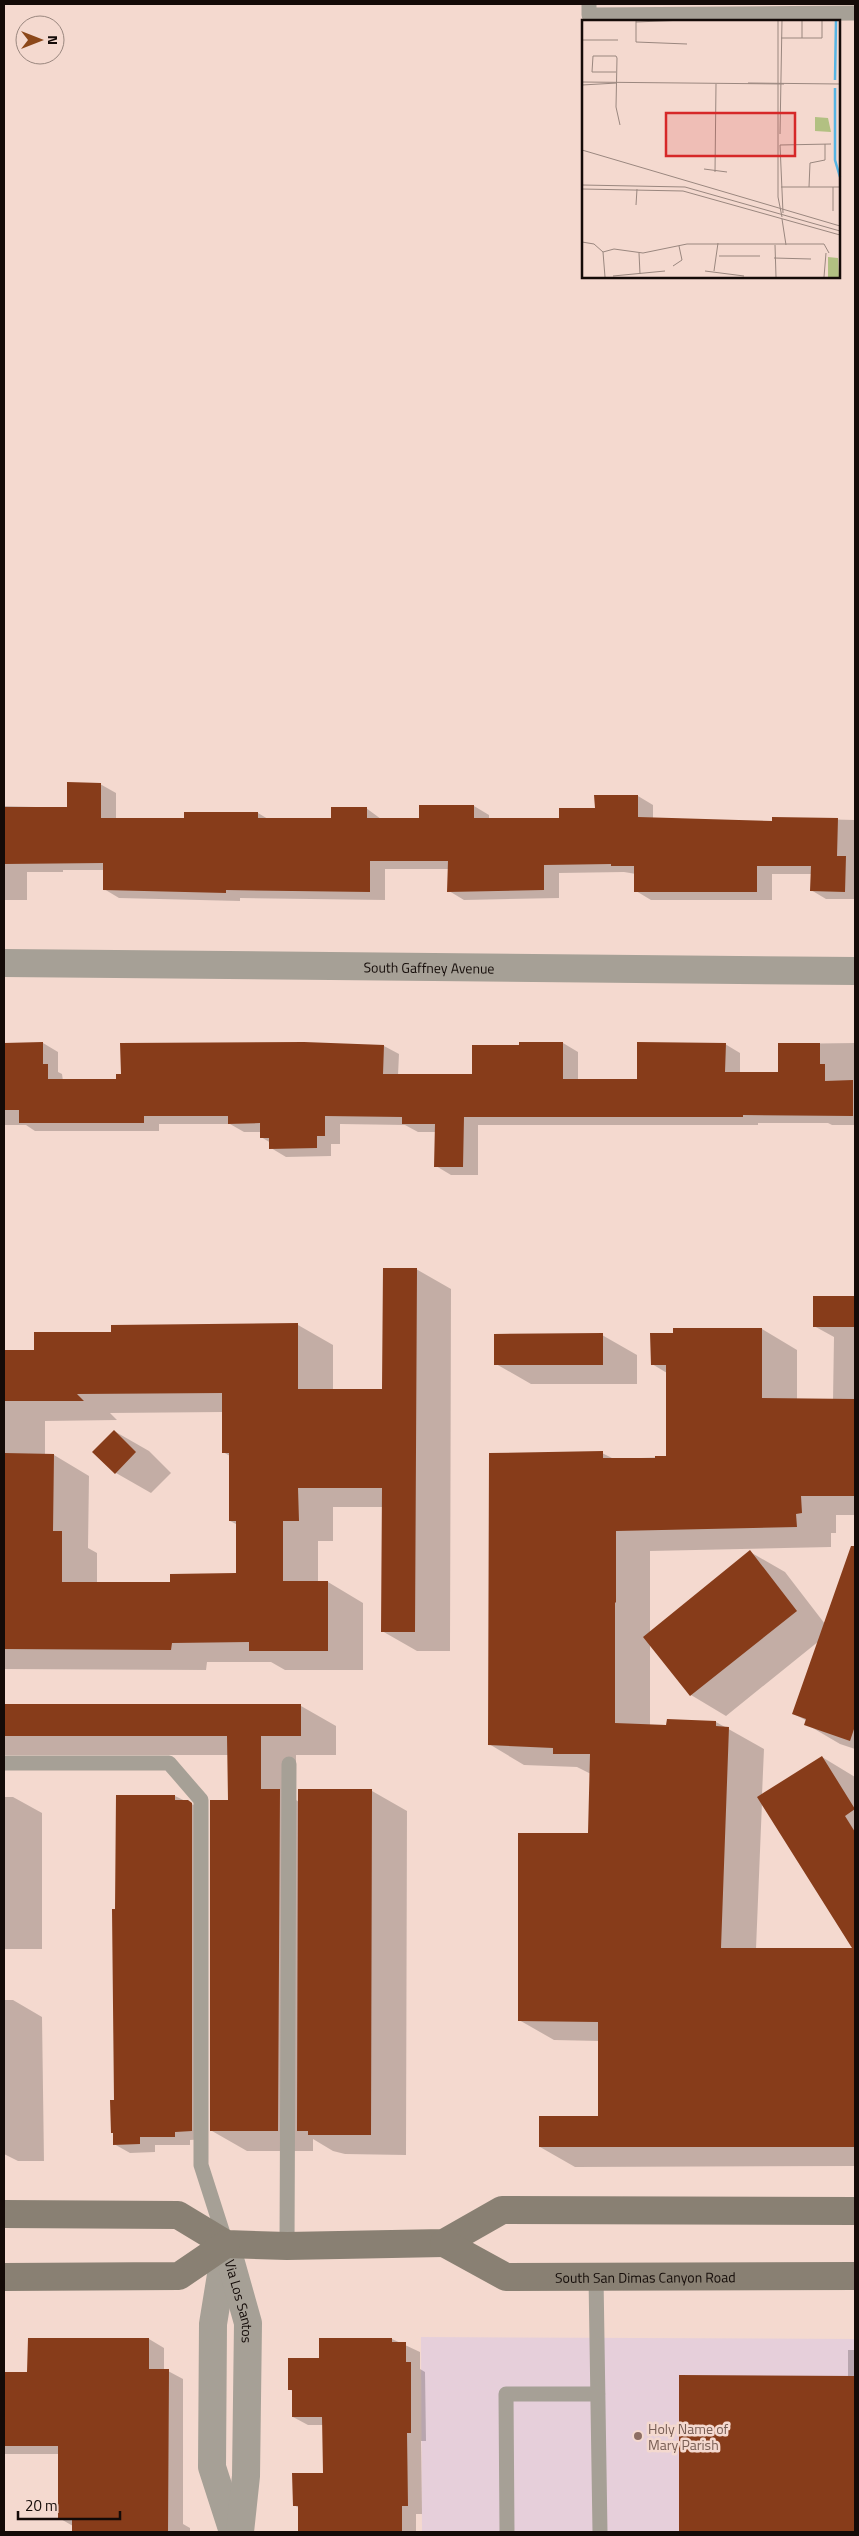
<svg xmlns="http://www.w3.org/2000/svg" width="859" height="2536" font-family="'Titillium Web',sans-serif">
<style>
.education{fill:#e6cfda}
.shadow{fill:#0003;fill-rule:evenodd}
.building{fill:#873c1a}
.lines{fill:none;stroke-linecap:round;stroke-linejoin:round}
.lane{stroke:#a6a096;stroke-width:15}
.street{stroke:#a6a096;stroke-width:28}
.secondary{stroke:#898073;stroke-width:28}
.education-dot{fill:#8d6e63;stroke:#f4d9cf;stroke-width:2}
.labels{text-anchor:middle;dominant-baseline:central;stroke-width:5;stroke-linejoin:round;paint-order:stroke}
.street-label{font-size:14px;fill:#140b08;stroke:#f4d9cf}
.education-label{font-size:14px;fill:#785e54;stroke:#f4d9cf;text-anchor:start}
.inset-river{fill:none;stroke:#56b5e4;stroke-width:2.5}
.inset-road{fill:none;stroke:#9a877f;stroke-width:1}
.view{fill:#d62828;fill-opacity:0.15;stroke:#d62828;stroke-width:2.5}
.inset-edge{fill:none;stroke:#140b08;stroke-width:2.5}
</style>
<rect width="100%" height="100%" fill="#f4d9cf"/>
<path class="education" d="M 421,2337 L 855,2339 L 855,2532 L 422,2532 Z"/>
<path class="shadow" d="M 100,784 L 116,793 L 116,819 L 186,820 L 258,813 L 268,819 L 333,819 L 366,808 L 381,819 L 420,819 L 474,806 L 489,815 L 489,820 L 561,820 L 596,810 L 596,796 L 638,796 L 653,805 L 653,818 L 773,822 L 773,818 L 855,820 L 855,899 L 826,899 L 811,890 L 812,874 L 772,874 L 772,900 L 651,900 L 636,891 L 636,874 L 624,872 L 559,873 L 559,898 L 464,900 L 449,891 L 449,869 L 385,869 L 385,900 L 240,898 L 240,901 L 119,898 L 104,889 L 104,870 L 63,870 L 63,872 L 27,872 L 27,900 L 4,900 L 4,806 L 68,808 Z
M 43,1043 L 58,1052 L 58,1072 L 62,1074 L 63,1081 L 117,1081 L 384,1046 L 399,1054 L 398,1075 L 473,1075 L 520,1046 L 563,1043 L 578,1052 L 578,1081 L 638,1081 L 725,1044 L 740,1053 L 740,1073 L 779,1073 L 779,1044 L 855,1043 L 855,1125 L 832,1125 L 828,1123 L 758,1123 L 758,1125 L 478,1125 L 478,1175 L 451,1175 L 436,1166 L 436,1132 L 418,1132 L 405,1125 L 340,1124 L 340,1144 L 331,1144 L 331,1156 L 286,1157 L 271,1148 L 271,1143 L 261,1137 L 261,1132 L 244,1132 L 230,1124 L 159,1124 L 159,1131 L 35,1131 L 26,1125 L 4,1125 L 4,1044 Z
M 416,1269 L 451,1289 L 450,1651 L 417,1651 L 382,1631 L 383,1507 L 333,1507 L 333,1541 L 318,1541 L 318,1582 L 328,1582 L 363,1603 L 363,1670 L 285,1670 L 271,1662 L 207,1662 L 206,1670 L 4,1669 L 4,1351 L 35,1351 L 112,1333 L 298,1325 L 333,1345 L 333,1390 L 384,1390 ZM 223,1412 L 223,1452 L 230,1456 L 230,1521 L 238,1525 L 238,1574 L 172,1583 L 97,1583 L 97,1553 L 88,1548 L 89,1476 L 54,1455 L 45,1455 L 45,1421 L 117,1420 L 110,1413 Z
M 814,1297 L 855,1297 L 855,1515 L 836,1515 L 836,1533 L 831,1533 L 831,1547 L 650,1551 L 650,1633 L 750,1552 L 785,1572 L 825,1624 L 852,1583 L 855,1584 L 855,1749 L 840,1744 L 806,1724 L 807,1721 L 794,1714 L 819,1641 L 726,1716 L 691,1695 L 650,1644 L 650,1726 L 716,1722 L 764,1749 L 762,1795 L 822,1757 L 855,1777 L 855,1934 L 839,1925 L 762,1802 L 756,1949 L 855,1949 L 855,2166 L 575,2167 L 540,2147 L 600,2117 L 600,2041 L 554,2040 L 519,2020 L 589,1834 L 591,1774 L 577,1767 L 524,1765 L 489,1744 L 602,1453 L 614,1459 L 667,1457 L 667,1373 L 652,1364 L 762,1329 L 797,1350 L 797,1399 L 833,1400 L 834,1337 L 814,1326 Z
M 602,1335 L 637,1355 L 637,1384 L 531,1384 L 496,1364 Z
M 114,1431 L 149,1451 L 171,1473 L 151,1493 L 116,1473 Z
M 4,1705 L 301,1706 L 336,1726 L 336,1755 L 296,1755 L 296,1800 L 299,1802 L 372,1791 L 407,1811 L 406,2155 L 345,2154 L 333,2151 L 313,2139 L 313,2151 L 247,2151 L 212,2131 L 229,1801 L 228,1755 L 4,1755 Z
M 175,1796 L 204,1810 L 206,2139 L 190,2140 L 190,2145 L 155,2145 L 155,2152 L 130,2153 L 114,2144 L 116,1910 Z
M 4,1797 L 13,1797 L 42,1813 L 42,1949 L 4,1949 Z
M 4,2000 L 13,2000 L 42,2017 L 44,2161 L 18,2161 L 4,2154 Z
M 149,2339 L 164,2348 L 164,2371 L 168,2371 L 183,2379 L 183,2524 L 190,2528 L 190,2532 L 73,2532 L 73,2526 L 59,2518 L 59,2454 L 4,2454 L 4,2373 L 29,2373 Z
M 392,2339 L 420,2352 L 420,2369 L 425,2372 L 426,2441 L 421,2441 L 422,2514 L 416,2514 L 416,2532 L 299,2532 L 299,2508 L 294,2505 L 324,2474 L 323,2425 L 308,2425 L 293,2417 L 293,2391 L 289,2389 L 320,2359 Z
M 848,2350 L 855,2350 L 855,2532 L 680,2532 L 680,2376 L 848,2377 Z"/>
<path class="building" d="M 67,782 L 101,783 L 101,818 L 184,818 L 184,812 L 258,812 L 258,818 L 331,818 L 331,807 L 367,807 L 367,818 L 419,818 L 419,805 L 474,805 L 474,818 L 559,818 L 559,808 L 595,808 L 594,795 L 638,795 L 638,817 L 772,821 L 772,817 L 838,818 L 837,856 L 846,856 L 845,892 L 810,891 L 811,866 L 757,866 L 757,892 L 634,892 L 634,866 L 611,866 L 611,864 L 544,865 L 544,890 L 447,892 L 448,861 L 370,861 L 370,892 L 226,890 L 226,893 L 103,890 L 103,863 L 4,864 L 4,807 L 67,807 Z
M 43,1042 L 43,1064 L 48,1064 L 48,1079 L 116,1079 L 116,1074 L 121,1074 L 120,1043 L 304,1042 L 384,1045 L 383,1074 L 472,1074 L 472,1045 L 519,1045 L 519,1042 L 563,1042 L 563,1079 L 637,1079 L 637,1042 L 726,1043 L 725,1072 L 778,1072 L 778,1043 L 820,1043 L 820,1064 L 825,1064 L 825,1081 L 853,1080 L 853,1116 L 743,1115 L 743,1117 L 464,1117 L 463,1167 L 434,1167 L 435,1124 L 402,1124 L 402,1117 L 325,1116 L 325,1136 L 317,1136 L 317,1148 L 269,1149 L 269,1138 L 260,1138 L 260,1123 L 228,1124 L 228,1116 L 144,1116 L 144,1123 L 19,1123 L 19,1110 L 4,1110 L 4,1043 Z
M 383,1268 L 417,1268 L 415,1632 L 381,1632 L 382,1488 L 298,1488 L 299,1521 L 283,1521 L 283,1581 L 328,1581 L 328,1651 L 249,1651 L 249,1642 L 172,1643 L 171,1650 L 4,1649 L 4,1453 L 54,1454 L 53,1531 L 62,1531 L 62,1582 L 170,1582 L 170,1574 L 236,1573 L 236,1521 L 229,1521 L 229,1453 L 222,1453 L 222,1393 L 77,1394 L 84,1401 L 4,1401 L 4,1350 L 34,1350 L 34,1332 L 111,1332 L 111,1325 L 298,1323 L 298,1389 L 382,1389 Z
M 813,1296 L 855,1296 L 855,1327 L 813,1327 Z
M 673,1328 L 762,1328 L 762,1398 L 855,1399 L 855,1496 L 801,1496 L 802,1513 L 796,1514 L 797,1527 L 616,1531 L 616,1603 L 615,1602 L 615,1723 L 666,1725 L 667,1719 L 716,1721 L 716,1726 L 729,1727 L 721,1948 L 852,1948 L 757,1797 L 822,1756 L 855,1809 L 845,1816 L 855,1832 L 855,2147 L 539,2147 L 539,2116 L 598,2116 L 598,2022 L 518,2021 L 518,1833 L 588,1833 L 590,1754 L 553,1754 L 553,1748 L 488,1745 L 489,1453 L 603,1451 L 603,1458 L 655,1458 L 655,1456 L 666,1456 L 666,1365 L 651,1365 L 650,1333 L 673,1333 Z
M 603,1333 L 603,1365 L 494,1365 L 494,1334 Z
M 114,1430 L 136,1452 L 115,1474 L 92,1452 Z
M 851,1546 L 855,1546 L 855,1726 L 850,1741 L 804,1725 L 806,1719 L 792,1714 Z
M 750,1550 L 797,1611 L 690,1696 L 643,1637 Z
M 4,1704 L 301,1704 L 301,1736 L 261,1736 L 261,1789 L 280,1789 L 278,2131 L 210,2131 L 210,1800 L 228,1800 L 227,1736 L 4,1736 Z
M 298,1789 L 372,1789 L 371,2135 L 308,2135 L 308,2131 L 297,2131 Z
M 116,1795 L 175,1795 L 175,1800 L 188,1800 L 192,1803 L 192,2131 L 175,2132 L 175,2137 L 140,2137 L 140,2144 L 113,2145 L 113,2133 L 111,2133 L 110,2100 L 114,2100 L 112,1909 L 115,1909 Z
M 28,2338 L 149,2338 L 149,2369 L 169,2369 L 168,2532 L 72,2532 L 72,2518 L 58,2518 L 58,2446 L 4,2446 L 4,2372 L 27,2372 Z
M 319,2338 L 392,2338 L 392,2342 L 406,2342 L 406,2362 L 411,2362 L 411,2433 L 407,2433 L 408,2506 L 402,2506 L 402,2532 L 298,2532 L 298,2506 L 293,2506 L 292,2473 L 323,2473 L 322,2417 L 292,2417 L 292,2390 L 288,2390 L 288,2358 L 319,2358 Z
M 679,2375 L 855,2376 L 855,2532 L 679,2532 Z"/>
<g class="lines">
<path class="lane" d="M 589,4 L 589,15 L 855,13
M 4,1763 L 169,1763 L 201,1800 L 201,2165 L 226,2243
M 287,2246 L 289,1764
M 596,2277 L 600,2532
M 507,2532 L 506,2394 L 598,2394"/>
<g class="street">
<path id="s1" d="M 4,963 L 855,971"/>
<path d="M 226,2244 L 213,2324 L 212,2467 L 233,2532"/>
<path id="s2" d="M 228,2252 L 248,2323 L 246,2476 L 240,2532"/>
</g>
<g class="secondary">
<path d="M 4,2214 L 178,2215 L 226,2244 L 287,2246 L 444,2243 L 502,2210 L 855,2211"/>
<path id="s3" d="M 444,2243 L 506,2277 L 855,2276"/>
<path d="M 4,2277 L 179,2276 L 226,2244"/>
</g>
</g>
<circle class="education-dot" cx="638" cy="2436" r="5"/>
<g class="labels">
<g class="street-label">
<text stroke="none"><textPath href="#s1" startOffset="425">South Gaffney Avenue</textPath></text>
<text stroke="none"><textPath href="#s3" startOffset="210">South San Dimas Canyon Road</textPath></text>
<text stroke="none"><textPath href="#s2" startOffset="51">Via Los Santos</textPath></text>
</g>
<g class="education-label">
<text x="648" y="2428">Holy Name of<tspan x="648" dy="16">Mary Parish</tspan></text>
</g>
</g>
<g transform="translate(582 20)">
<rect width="258" height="258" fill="#f4d9cf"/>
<path d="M 233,97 L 246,98 L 249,112 L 233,111 ZM 246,237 L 256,238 L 257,257 L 246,257 Z" fill="#b2c082"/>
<path class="inset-river" d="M 253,60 L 254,0M 253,68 L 253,140 L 258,157"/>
<path class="inset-road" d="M 54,0 L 54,22 L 105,24M 196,0 L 196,177 L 200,197M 54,2 L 103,0M 199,18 L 240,18 L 240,0M 220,18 L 220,0M 0,20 L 36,20M 34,52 L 10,52 L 11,36 L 34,36 L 35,38 L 34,87 L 38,105M 0,62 L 202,64M 166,63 L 258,64M 0,65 L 35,63M 198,114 L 200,0M 198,125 L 249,124M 198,125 L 201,193M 0,130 L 258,206M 122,149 L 145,152M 133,152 L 134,64M 0,165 L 103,167 L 258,211M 199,167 L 258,167M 227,167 L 228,143 L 243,140 L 243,124M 0,169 L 101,171 L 258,215M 54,185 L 55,169M 251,191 L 251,167M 200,199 L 204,225M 0,222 L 12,224 L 21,232 L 23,257M 193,225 L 194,257M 21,232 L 32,229 L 61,233 L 105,224 L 242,224 L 247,233M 57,233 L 58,254M 137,236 L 178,236M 192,238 L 229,239M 91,246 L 100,240 L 97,226M 123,251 L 162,256M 132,251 L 136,223M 31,256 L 83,251M 242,257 L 244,233"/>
<path class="view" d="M 84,93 L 213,93 L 213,136 L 84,136 Z"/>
<rect width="258" height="258" class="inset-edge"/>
</g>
<rect width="859" height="2536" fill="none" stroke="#140b08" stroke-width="10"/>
<g transform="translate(40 40) rotate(90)"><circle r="24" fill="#f4d9cf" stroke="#9a877f"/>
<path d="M0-4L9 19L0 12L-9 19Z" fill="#8c481a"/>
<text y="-8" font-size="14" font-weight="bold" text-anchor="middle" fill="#140b08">N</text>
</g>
<path d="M18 2511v8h102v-8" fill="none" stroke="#140b08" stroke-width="2.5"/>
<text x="25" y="2511" font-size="15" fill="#140b08" stroke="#f4d9cf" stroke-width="4" paint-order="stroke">20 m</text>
</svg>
